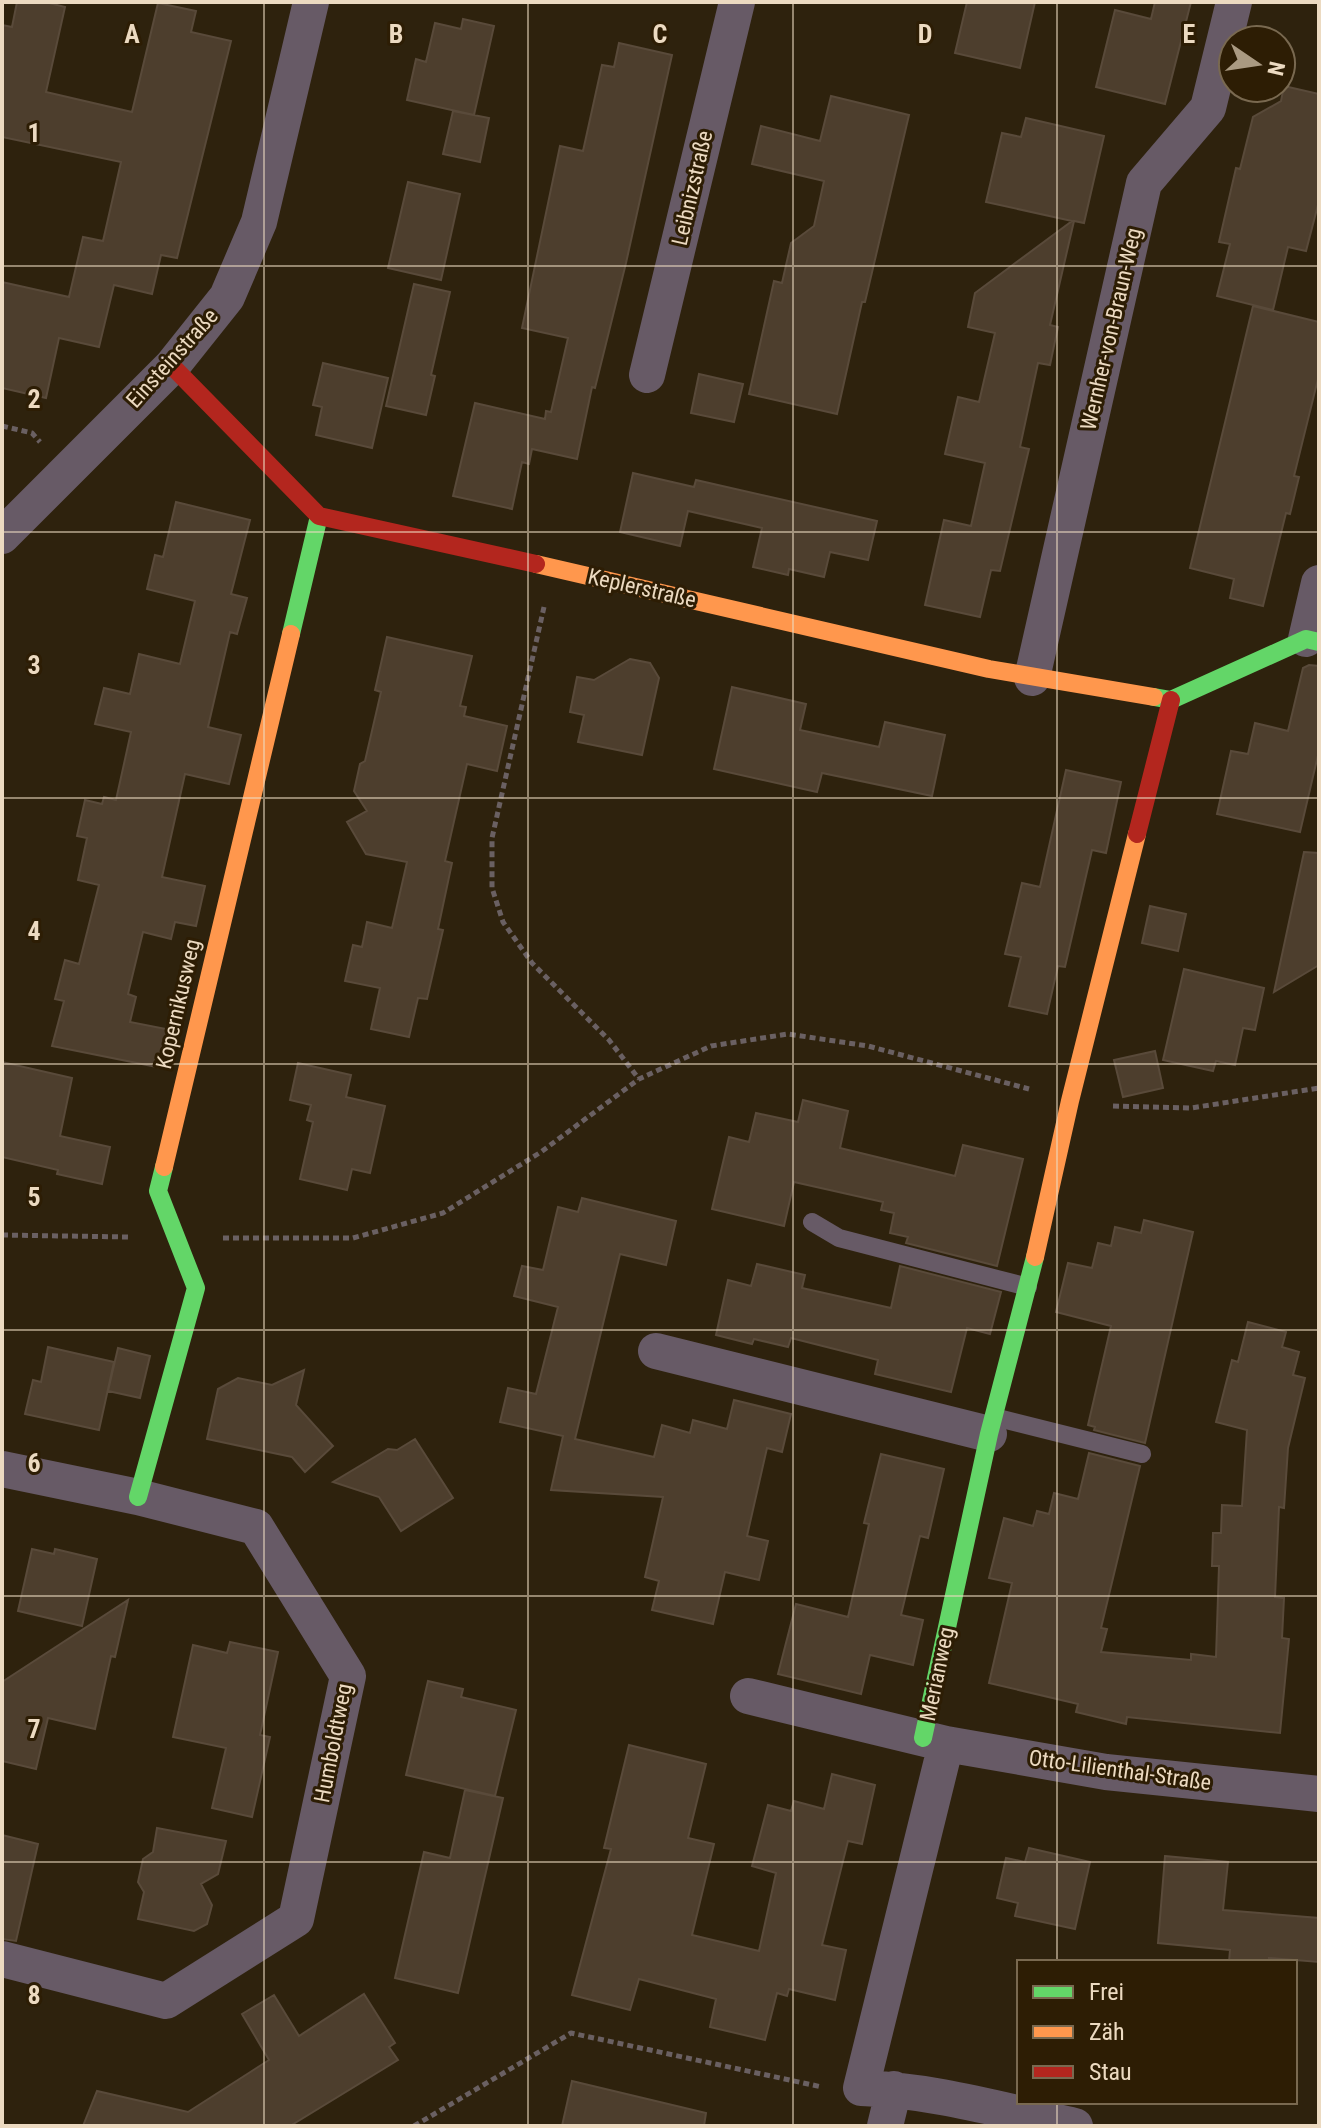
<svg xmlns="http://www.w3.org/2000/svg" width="1321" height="2128" font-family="'Roboto Condensed',sans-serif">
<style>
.building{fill:#4d3e2d;stroke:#594a3a;stroke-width:2}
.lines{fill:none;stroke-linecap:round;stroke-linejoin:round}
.path{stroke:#6a6062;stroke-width:5;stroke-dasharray:6 4;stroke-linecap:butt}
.lane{stroke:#675a66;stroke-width:18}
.street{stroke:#675a66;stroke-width:36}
.fast{stroke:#63d668;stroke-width:18}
.slow{stroke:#ff974d;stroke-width:18}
.jam{stroke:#b3261e;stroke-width:18}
.grid{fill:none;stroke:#ecdac1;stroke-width:2;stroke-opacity:0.55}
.labels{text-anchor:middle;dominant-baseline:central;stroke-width:6;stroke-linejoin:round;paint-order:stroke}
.street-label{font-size:22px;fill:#ecdac1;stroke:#2d1d04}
.grid-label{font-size:26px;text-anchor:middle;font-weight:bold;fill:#ecdac1;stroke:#2d1d04;stroke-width:6;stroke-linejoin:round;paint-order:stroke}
</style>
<rect width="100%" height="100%" fill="#2e220d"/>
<path class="building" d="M 17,2 L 45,2 L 65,7 L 46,92 L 132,112 L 158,3 L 196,11 L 191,32 L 231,41 L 177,258 L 161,255 L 152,294 L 114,285 L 99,347 L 59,338 L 46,398 L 2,388 L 2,282 L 69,297 L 83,237 L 103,241 L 121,162 L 2,137 L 2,25 L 12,27 Z
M 967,2 L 1035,2 L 1020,68 L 955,53 Z
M 1155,2 L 1191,2 L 1165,104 L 1096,87 L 1115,10 L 1151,19 Z
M 463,19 L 494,26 L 474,115 L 407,100 L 416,59 L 426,62 L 435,23 L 461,29 Z
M 619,43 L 672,55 L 626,263 L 595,388 L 592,387 L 577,459 L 532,449 L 529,464 L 522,462 L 512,509 L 453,496 L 475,403 L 545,419 L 546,411 L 551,412 L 568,338 L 522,328 L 560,146 L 583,151 L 602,65 L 614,67 Z
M 1284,86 L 1319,94 L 1319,201 L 1306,251 L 1288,247 L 1273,310 L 1217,296 L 1230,244 L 1219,242 L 1236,168 L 1240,169 L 1253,117 L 1281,101 Z
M 831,96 L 909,115 L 865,302 L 862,302 L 837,414 L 749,394 L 774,281 L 782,283 L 791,243 L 814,226 L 824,181 L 752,164 L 761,126 L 820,141 Z
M 453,111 L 489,118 L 480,162 L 443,154 Z
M 1026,118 L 1104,136 L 1084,223 L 1074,221 L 1050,325 L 1058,327 L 1050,365 L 1038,363 L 1020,447 L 1029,449 L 1000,571 L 991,570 L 980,617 L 925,605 L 944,520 L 971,526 L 985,463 L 945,454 L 958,397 L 979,402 L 995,333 L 968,327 L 975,293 L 1072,221 L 986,202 L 1002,133 L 1021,137 Z
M 408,182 L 460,194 L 441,280 L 388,268 Z
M 414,284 L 450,292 L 431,375 L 435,376 L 426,415 L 386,406 Z
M 1253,306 L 1319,322 L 1319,375 L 1294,476 L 1299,477 L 1290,514 L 1286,513 L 1263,606 L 1230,598 L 1234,579 L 1190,568 Z
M 323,363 L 388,378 L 372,448 L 316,435 L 322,407 L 313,405 Z
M 699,374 L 743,384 L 734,422 L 691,413 Z
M 633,473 L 694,487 L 696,480 L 877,521 L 868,560 L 830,552 L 824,577 L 789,569 L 788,575 L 753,567 L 762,528 L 688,511 L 680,546 L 620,532 Z
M 176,502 L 250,520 L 231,594 L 247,598 L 237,634 L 230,632 L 208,727 L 241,735 L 229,784 L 185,774 L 162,877 L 205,886 L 196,926 L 175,922 L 171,939 L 143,932 L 128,994 L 136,997 L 130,1022 L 171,1030 L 162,1068 L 52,1046 L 64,1001 L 55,999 L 65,960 L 79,964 L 99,885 L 78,880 L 87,838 L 77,836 L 85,800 L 102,804 L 104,797 L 116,800 L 131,732 L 95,724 L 104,688 L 130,694 L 139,654 L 180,664 L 195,601 L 147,589 L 155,555 L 163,557 Z
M 387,637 L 472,656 L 460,706 L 466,707 L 464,716 L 507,726 L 497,771 L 467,764 L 445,861 L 452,863 L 438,929 L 443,930 L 427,999 L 418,998 L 409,1037 L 371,1029 L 380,988 L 345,981 L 353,945 L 362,947 L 367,922 L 392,928 L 407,862 L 366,854 L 347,822 L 367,811 L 354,791 L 360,764 L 365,761 L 381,692 L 375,690 Z
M 630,659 L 650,663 L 659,678 L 642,755 L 578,742 L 584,715 L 570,712 L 577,677 L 594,680 Z
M 1309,665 L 1319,666 L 1319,751 L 1300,832 L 1217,814 L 1231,751 L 1248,754 L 1255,723 L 1288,731 L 1303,668 Z
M 732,687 L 806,704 L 800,730 L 879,747 L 885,722 L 945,735 L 932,796 L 822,773 L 817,792 L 714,769 Z
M 1066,770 L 1121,782 L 1106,853 L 1092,850 L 1065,967 L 1058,966 L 1047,1014 L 1009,1006 L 1021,957 L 1005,954 L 1022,883 L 1040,887 Z
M 1304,852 L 1319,853 L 1319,965 L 1274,992 Z
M 1150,906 L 1186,914 L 1178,951 L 1142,943 Z
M 1184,969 L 1264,988 L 1255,1030 L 1243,1028 L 1235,1065 L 1216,1061 L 1213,1071 L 1163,1060 Z
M 1155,1051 L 1163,1088 L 1123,1097 L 1114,1060 Z
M 2,1062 L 72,1078 L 60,1136 L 110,1147 L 102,1184 L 57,1174 L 58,1170 L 2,1157 Z
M 298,1063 L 351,1075 L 346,1097 L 385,1106 L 370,1173 L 352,1169 L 347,1190 L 300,1179 L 313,1122 L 307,1120 L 311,1105 L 290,1100 Z
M 803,1100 L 848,1111 L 840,1148 L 955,1176 L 963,1145 L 1023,1159 L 997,1266 L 906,1243 L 908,1237 L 890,1233 L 894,1213 L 881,1210 L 883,1202 L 794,1182 L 784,1226 L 712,1209 L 729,1137 L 749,1142 L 756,1113 L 798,1122 Z
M 582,1198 L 676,1221 L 666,1265 L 620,1254 L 575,1439 L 654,1457 L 662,1425 L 690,1433 L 693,1420 L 727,1429 L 734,1400 L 791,1414 L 782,1452 L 767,1448 L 747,1536 L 768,1541 L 759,1580 L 725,1572 L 713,1624 L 652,1610 L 659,1581 L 645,1577 L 663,1497 L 551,1490 L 563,1436 L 500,1422 L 508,1388 L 536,1394 L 558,1307 L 514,1296 L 522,1266 L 543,1270 L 558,1207 L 578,1212 Z
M 1144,1220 L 1193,1232 L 1145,1443 L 1094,1430 L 1095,1427 L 1088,1425 L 1111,1326 L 1056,1312 L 1068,1263 L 1092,1268 L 1098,1243 L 1111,1246 L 1115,1227 L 1141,1233 Z
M 757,1264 L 805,1275 L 802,1288 L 891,1308 L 900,1266 L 1001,1292 L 990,1334 L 967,1328 L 951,1392 L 875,1374 L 878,1360 L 791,1338 L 788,1347 L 754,1339 L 752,1344 L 716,1335 L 728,1280 L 751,1286 Z
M 1248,1322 L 1286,1332 L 1282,1347 L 1299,1352 L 1293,1375 L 1305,1378 L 1288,1448 L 1284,1508 L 1279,1507 L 1275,1597 L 1284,1598 L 1282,1638 L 1289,1639 L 1280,1733 L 1127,1717 L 1126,1724 L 1076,1712 L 1078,1704 L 989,1683 L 1012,1583 L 989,1578 L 1004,1518 L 1033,1526 L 1037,1511 L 1049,1514 L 1054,1493 L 1078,1499 L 1089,1453 L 1140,1466 L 1101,1628 L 1107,1629 L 1101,1652 L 1191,1660 L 1191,1654 L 1216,1657 L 1219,1566 L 1212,1566 L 1213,1533 L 1221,1533 L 1222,1505 L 1242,1506 L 1247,1430 L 1216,1422 L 1232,1360 L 1238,1362 Z
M 48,1347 L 114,1362 L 99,1430 L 25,1414 L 33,1380 L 41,1382 Z
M 118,1348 L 150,1356 L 140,1398 L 108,1391 Z
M 304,1370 L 296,1405 L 333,1446 L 305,1472 L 292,1457 L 207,1439 L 218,1389 L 238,1378 L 272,1385 Z
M 415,1439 L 453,1498 L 401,1531 L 379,1497 L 333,1482 L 388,1449 L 397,1450 Z
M 881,1454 L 944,1469 L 928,1538 L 920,1536 L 901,1615 L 923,1620 L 913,1665 L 870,1655 L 861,1694 L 778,1674 L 796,1604 L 848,1617 L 869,1524 L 864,1523 Z
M 32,1549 L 54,1554 L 55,1549 L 97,1559 L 82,1626 L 18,1611 Z
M 128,1600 L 115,1657 L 111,1656 L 95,1729 L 48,1718 L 36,1769 L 2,1761 L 2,1682 Z
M 230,1642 L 278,1652 L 260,1735 L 270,1737 L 252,1817 L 212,1808 L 226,1748 L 173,1737 L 193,1645 L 227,1653 Z
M 428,1681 L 463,1689 L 461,1697 L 516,1710 L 495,1796 L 406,1775 Z
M 629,1745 L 706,1764 L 688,1838 L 714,1844 L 692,1935 L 759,1951 L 776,1873 L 752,1866 L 768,1805 L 791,1811 L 794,1801 L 824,1809 L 832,1774 L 875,1785 L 862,1844 L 848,1841 L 822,1945 L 846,1950 L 835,2000 L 789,1989 L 787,1996 L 777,1993 L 765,2040 L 710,2027 L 716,1999 L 639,1979 L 630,2010 L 572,1995 L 611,1849 L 604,1848 Z
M 465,1790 L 503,1798 L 458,1993 L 395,1978 L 424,1852 L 450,1858 Z
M 157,1828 L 226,1841 L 218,1874 L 201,1884 L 212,1905 L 207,1924 L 194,1931 L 138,1919 L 144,1892 L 138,1882 L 143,1859 L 153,1852 Z
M 2,1835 L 38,1844 L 16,1941 L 2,1939 Z
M 1029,1848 L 1090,1862 L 1075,1929 L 1015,1916 L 1018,1903 L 997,1898 L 1006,1858 L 1025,1862 Z
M 1165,1856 L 1228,1862 L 1223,1910 L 1319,1918 L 1319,1962 L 1269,1958 L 1269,1962 L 1229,1962 L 1230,1950 L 1158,1943 Z
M 364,1994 L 395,2043 L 389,2047 L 398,2060 L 290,2126 L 83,2126 L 97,2091 L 188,2112 L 269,2060 L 242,2014 L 274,1995 L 299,2036 Z
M 572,2081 L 706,2113 L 704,2126 L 562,2126 Z"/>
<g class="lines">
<path class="path" d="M 2,426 L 32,433 L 40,442
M 544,607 L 492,838 L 492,888 L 503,922 L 532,963 L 609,1040 L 639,1079
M 1113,1106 L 1191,1108 L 1319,1088
M 2,1235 L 129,1237
M 223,1238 L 353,1238 L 443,1213 L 541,1152 L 639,1079 L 711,1046 L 788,1034 L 868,1046 L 1029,1089
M 414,2126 L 571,2033 L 822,2087"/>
<path class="lane" d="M 812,1222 L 839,1238 L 1028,1287
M 994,1417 L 1142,1454"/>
<path class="street" d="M 647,375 L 737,2
M 2,536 L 172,366 L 227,297 L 259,222 L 311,2
M 1306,639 L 1319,583
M 1032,678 L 1144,183 L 1208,108 L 1234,2
M 656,1351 L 989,1434
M 2,1469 L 138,1497 L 256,1527 L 348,1676 L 296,1919 L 166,2001 L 2,1959
M 748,1696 L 946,1744 L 1106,1772 L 1319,1794
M 946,1744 L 861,2088 C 933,2090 1004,2111 1075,2126
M 885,2126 L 894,2089"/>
<path class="fast" d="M 291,634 L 319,516
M 1154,697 L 1171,700 L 1306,639 L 1319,642
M 138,1497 L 196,1288 L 158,1191 L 164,1167
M 923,1738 L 989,1434 L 1035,1257"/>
<path class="slow" d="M 536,564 L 989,669 L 1154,697
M 164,1167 L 291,634
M 1035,1257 L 1070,1101 L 1137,834"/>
<path class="jam" d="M 172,366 L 319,516 L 536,564
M 1137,834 L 1171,700"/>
</g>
<path class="grid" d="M 264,2 L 264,2126M 528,2 L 528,2126M 793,2 L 793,2126M 1057,2 L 1057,1962M 2,266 L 1319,266M 2,532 L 1319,532M 2,798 L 1319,798M 2,1064 L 1319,1064M 2,1330 L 1319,1330M 2,1596 L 1319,1596M 2,1862 L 1319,1862M 1057,2102 L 1057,2126"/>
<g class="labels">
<g class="street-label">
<text transform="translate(692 188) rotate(-77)">Leibnizstraße</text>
<text transform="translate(1111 329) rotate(-77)">Wernher-von-Braun-Weg</text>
<text transform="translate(172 358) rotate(-48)">Einsteinstraße</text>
<text transform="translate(642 588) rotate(13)">Keplerstraße</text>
<text transform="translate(178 1004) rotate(-77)">Kopernikusweg</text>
<text transform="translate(937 1674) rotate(-78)">Merianweg</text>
<text transform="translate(333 1743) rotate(-79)">Humboldtweg</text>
<text transform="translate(1120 1770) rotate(8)">Otto-Lilienthal-Straße</text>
</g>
</g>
<g class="grid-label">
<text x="132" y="43">A</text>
<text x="396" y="43">B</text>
<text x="660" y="43">C</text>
<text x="925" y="43">D</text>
<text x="1189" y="43">E</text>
<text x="34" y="142">1</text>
<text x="34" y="408">2</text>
<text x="34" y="674">3</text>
<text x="34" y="940">4</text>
<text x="34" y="1206">5</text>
<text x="34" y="1472">6</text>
<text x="34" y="1738">7</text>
<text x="34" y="2004">8</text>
</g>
<rect width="1321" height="2128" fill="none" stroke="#ecdac1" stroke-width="8"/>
<rect x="1017" y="1960" width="280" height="144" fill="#2d1d04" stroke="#796950" stroke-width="2"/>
<rect x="1033" y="1986" width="40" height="12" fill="#63d668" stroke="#796950" stroke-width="2"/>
<text x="1089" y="2000" font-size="24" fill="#ecdac1">Frei</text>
<rect x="1033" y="2026" width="40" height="12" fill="#ff974d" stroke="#796950" stroke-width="2"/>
<text x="1089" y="2040" font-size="24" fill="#ecdac1">Zäh</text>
<rect x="1033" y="2066" width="40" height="12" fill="#b3261e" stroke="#796950" stroke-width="2"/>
<text x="1089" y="2080" font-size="24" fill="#ecdac1">Stau</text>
<g transform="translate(1257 64) rotate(103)"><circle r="38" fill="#2d1d04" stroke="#796950" stroke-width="2"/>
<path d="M0-6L14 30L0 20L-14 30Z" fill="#aa9a82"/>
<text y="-12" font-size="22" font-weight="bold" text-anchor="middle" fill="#ecdac1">N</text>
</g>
</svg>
